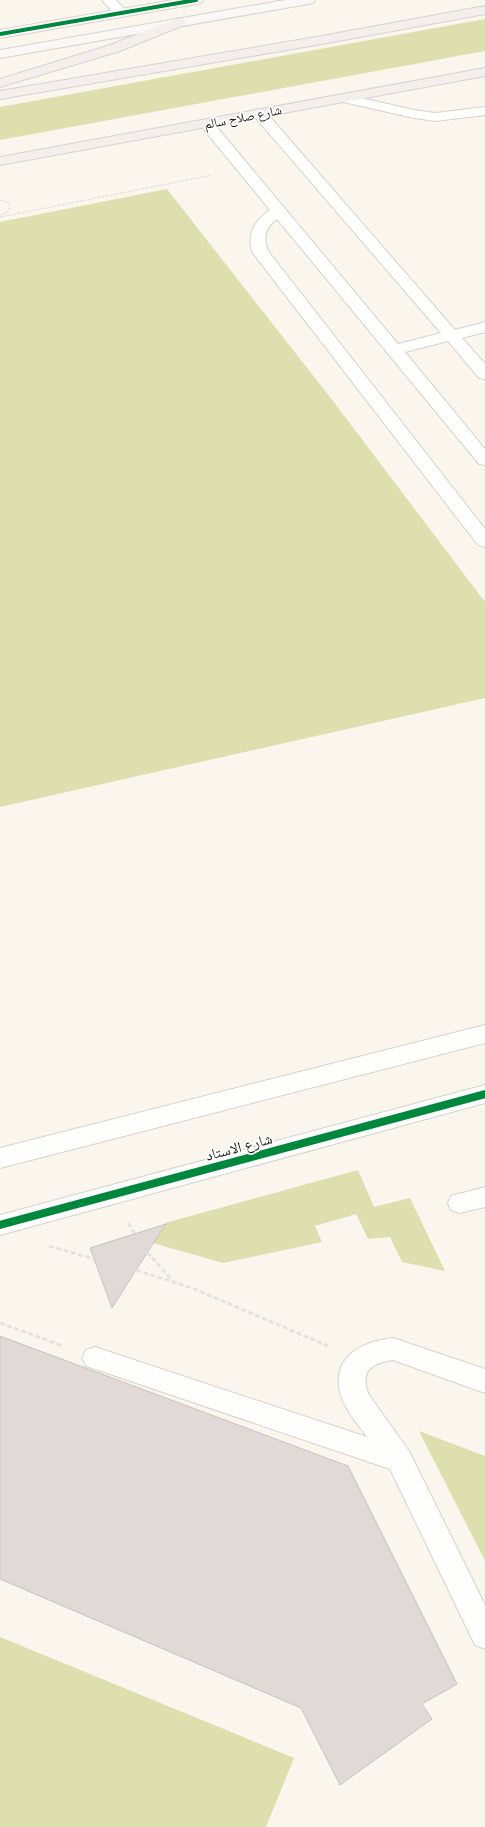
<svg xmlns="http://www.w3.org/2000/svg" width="485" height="1827" font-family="'Zilla Slab','Noto Naskh Arabic',serif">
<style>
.green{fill:#dddfaf}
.building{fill:#e0d9d7;stroke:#c8c1bf}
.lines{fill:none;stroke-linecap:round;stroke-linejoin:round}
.service-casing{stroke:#d7d3cb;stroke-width:2}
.minor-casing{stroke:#d7d3cb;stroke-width:2}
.secondary-casing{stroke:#d7d3cb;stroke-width:2}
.trunk-casing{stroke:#d6d4cf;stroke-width:2}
.path-far1{stroke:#e4e3e0;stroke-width:1.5;stroke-dasharray:3 1.5;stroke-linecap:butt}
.path{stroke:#e4e3e0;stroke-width:3;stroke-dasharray:5 2.5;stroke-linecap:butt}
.service{fill:#fefefc;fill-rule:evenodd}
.minor{fill:#fefefc;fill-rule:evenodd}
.secondary{fill:#faf8f6;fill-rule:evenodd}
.trunk{fill:#f4efed;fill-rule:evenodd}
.cycleway-far1-casing{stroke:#fff;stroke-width:5.5}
.cycleway-casing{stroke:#fff;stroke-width:10}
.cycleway-far1{stroke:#00873e;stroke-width:4}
.cycleway{stroke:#00873e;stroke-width:8}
.labels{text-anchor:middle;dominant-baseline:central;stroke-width:3.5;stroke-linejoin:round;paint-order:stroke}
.far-street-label{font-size:13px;fill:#262219;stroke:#fff}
.street-label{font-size:15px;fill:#262219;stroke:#fff}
</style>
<rect width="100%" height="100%" fill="#faf6ee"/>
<path class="green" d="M 485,19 L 485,51 L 0,140 L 0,107 Z
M 167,189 L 333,401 L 485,602 L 485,698 L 0,807 L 0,222 Z
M 358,1170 L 374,1207 L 410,1198 L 445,1271 L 402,1262 L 390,1237 L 368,1239 L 356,1214 L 315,1226 L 322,1242 L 223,1263 L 153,1243 L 165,1223 Z
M 419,1431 L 485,1456 L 485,1561 Z
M 0,1637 L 294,1758 L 266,1827 L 0,1827 Z"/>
<path class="building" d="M 166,1224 L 136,1270 L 112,1308 L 90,1248 Z
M 0,1336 L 348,1466 L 457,1684 L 422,1704 L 432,1719 L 340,1785 L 301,1708 L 0,1579 Z"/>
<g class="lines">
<g class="service-casing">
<path id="service" d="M 102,0 L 116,0 L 128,13 L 126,16 L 116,16 Z
M 344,94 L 414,110 L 435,113 L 485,107 L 485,115 L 435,121 L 414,118 L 339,101 L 337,98 L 339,95 Z
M 259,109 L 264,110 L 455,330 L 485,322 L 485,332 L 462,338 L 485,364 L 485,379 L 479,378 L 448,341 L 405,352 L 485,449 L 485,465 L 479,464 L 277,219 C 265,228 263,237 268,251 L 485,529 L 485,547 L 478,545 L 252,252 C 247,233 254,221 270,210 L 201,126 L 199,123 L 201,120 L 211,120 L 398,344 L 441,333 L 254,116 L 252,113 L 254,110 Z
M 485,1187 L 485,1207 L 460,1213 L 451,1210 L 448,1203 L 451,1196 Z
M 393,1338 L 485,1369 L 485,1393 L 393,1360 C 371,1363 359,1372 369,1395 L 409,1451 L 485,1605 L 485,1649 L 475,1645 L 390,1469 L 95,1369 L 86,1366 L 82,1358 L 86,1350 L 95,1347 L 367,1437 C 357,1423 341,1405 339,1387 C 335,1353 366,1341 393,1338 Z"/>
</g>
<g class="minor-casing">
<path id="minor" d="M 173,0 L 203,0 L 201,3 L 196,4 L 0,38 L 0,30 Z
M 485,1025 L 485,1043 L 0,1168 L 0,1148 Z
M 485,1085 L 485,1103 L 0,1235 L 0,1215 Z"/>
</g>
<g class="secondary-casing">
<path id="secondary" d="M 285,0 L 315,0 L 313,3 L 308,4 L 0,58 L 0,50 Z"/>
</g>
<g class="trunk-casing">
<path id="trunk" d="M 485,6 L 485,14 L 322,44 L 0,99 L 0,91 L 322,36 Z
M 179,18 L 184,19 L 186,22 L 184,25 L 120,51 L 0,87 L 0,79 L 110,45 Z
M 485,68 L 485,76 L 0,165 L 0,157 Z"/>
</g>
<path class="path-far1" d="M 0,200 L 9,203 L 10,208 L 7,212 L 0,215 L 1,216
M 0,217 L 212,175"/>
<path class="path" d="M 128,1223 L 135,1234
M 49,1246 L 94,1259
M 147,1252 L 172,1280
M 136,1270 L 192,1288 L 328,1346
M 0,1323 L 63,1346"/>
<use href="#service" class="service"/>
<use href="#minor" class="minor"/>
<use href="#secondary" class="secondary"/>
<use href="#trunk" class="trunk"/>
<g class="cycleway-far1-casing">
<path id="cycleway-far1" d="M 0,34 L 196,0"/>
</g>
<g class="cycleway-casing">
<path id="cycleway" d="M 0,1225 L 485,1094"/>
</g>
<use href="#cycleway-far1" class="cycleway-far1"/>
<use href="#cycleway" class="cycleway"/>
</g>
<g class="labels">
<g class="far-street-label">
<text transform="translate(243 117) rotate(-11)">شارع صلاح سالم</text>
</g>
<g class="street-label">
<text transform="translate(239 1147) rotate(-15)">شارع الاستاد</text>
</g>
</g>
</svg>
